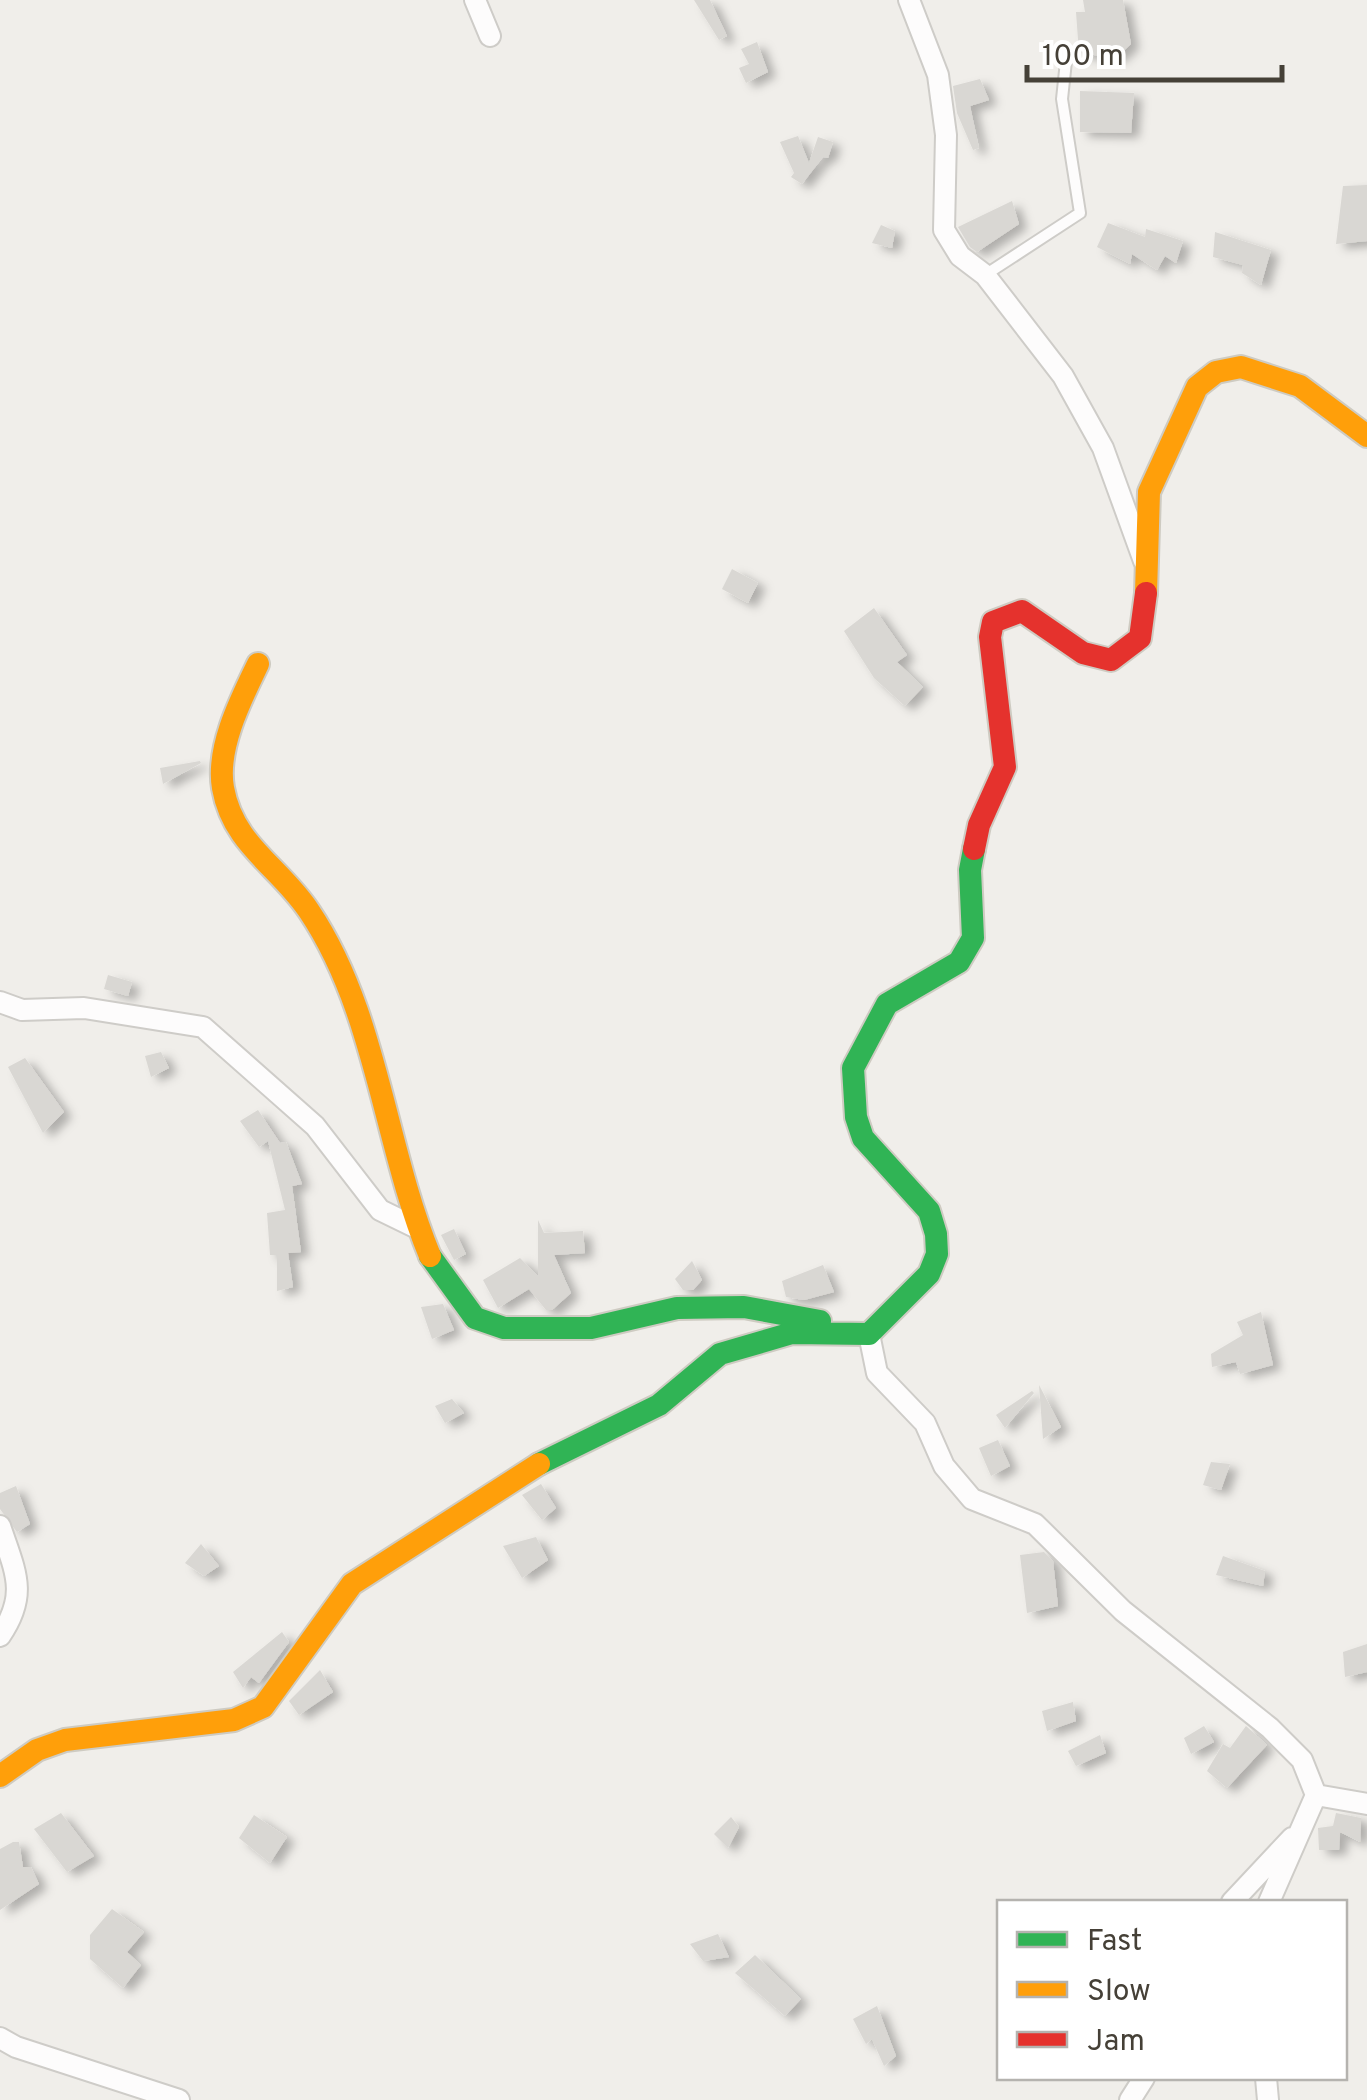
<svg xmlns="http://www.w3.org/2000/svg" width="1367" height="2100" font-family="Overpass,sans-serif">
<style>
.building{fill:#d9d7d3;filter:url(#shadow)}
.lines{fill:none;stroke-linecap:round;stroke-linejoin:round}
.lane-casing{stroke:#ceccc8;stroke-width:14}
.street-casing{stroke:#ceccc8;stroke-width:24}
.fast-casing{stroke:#cecbc2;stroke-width:26}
.slow-casing{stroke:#cecbc2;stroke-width:26}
.jam-casing{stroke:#cecbc2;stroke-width:26}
.lane{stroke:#fdfcfc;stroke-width:10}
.street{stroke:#fdfcfc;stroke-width:20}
.fast{stroke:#30b455;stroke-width:22}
.slow{stroke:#ff9f0a;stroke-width:22}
.jam{stroke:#e5322d;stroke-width:22}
</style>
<defs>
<filter id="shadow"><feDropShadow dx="8" dy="5" stdDeviation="5" flood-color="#0004"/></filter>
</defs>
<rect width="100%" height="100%" fill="#f0eeea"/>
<path class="building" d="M 694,0 L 710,0 L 727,36 L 719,40 Z
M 1083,0 L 1123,0 L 1131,44 L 1116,58 L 1079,53 L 1076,12 L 1085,12 Z
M 757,42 L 768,72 L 746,83 L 739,68 L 749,64 L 741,49 Z
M 980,79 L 989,100 L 970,106 L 979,148 L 973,150 L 957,113 L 953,86 Z
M 1080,91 L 1134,93 L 1131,133 L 1080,132 Z
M 798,136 L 809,163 L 818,137 L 833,142 L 828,158 L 823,157 L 802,184 L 791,177 L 794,173 L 780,142 Z
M 1367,185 L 1367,241 L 1336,244 L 1343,186 Z
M 1012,201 L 1019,224 L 977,252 L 970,247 L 958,227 Z
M 1108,223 L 1145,237 L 1146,229 L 1183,241 L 1176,263 L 1165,256 L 1157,270 L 1132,254 L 1130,264 L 1097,247 Z
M 881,225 L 895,231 L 892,248 L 872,243 Z
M 1215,232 L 1271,250 L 1261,285 L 1242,273 L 1243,265 L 1213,257 Z
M 732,569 L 758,583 L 748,603 L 722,589 Z
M 874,608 L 907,655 L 897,662 L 923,687 L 905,706 L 874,678 L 844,631 Z
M 200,761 L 201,763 L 163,784 L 160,768 Z
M 108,975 L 132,982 L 128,996 L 104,989 Z
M 161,1052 L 169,1068 L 151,1077 L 145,1056 Z
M 25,1058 L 64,1112 L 43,1133 L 8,1067 Z
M 258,1110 L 280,1143 L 286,1142 L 302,1184 L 292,1186 L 301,1252 L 288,1253 L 293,1287 L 277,1291 L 277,1255 L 270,1255 L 267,1213 L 285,1210 L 268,1141 L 259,1147 L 240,1121 Z
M 538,1220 L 544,1233 L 583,1231 L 585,1253 L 554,1255 L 571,1293 L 552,1310 L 546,1310 L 529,1289 L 498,1308 L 483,1280 L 520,1258 L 538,1276 Z
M 454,1229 L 466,1254 L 454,1260 L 441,1235 Z
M 692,1261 L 702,1280 L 693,1290 L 683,1290 L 675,1279 Z
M 823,1265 L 834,1292 L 804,1300 L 786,1297 L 782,1281 Z
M 443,1304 L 454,1330 L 432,1339 L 421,1307 Z
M 1261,1312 L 1273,1365 L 1240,1374 L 1236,1362 L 1212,1367 L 1211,1354 L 1243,1335 L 1237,1322 Z
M 1039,1385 L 1061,1427 L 1043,1439 Z
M 1032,1391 L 1034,1393 L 1005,1428 L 996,1415 Z
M 452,1399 L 464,1413 L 445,1423 L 435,1406 Z
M 998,1440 L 1010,1466 L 991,1476 L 979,1448 Z
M 1211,1462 L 1230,1464 L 1221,1490 L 1203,1485 Z
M 541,1484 L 556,1508 L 542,1520 L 522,1495 Z
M 16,1486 L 30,1524 L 17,1532 L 0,1509 L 0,1493 Z
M 536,1537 L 548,1560 L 522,1578 L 503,1546 Z
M 201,1544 L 219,1566 L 204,1576 L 185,1563 Z
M 1044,1552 L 1053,1561 L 1058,1606 L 1027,1613 L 1020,1555 Z
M 1223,1556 L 1265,1571 L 1263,1586 L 1216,1575 Z
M 282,1632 L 289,1642 L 259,1683 L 251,1677 L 243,1688 L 233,1672 Z
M 1367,1644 L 1367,1672 L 1345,1677 L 1343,1652 Z
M 320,1670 L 333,1692 L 299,1715 L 289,1701 Z
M 1073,1702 L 1076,1721 L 1047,1731 L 1042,1711 Z
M 1204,1726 L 1214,1742 L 1191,1754 L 1184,1738 Z
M 1246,1726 L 1267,1745 L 1227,1788 L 1207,1771 L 1223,1744 L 1230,1748 Z
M 1100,1735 L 1106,1753 L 1076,1766 L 1068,1751 Z
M 61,1813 L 94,1856 L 67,1872 L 34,1829 Z
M 1336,1813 L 1361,1818 L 1360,1842 L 1340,1832 L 1339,1850 L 1319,1850 L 1318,1828 L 1333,1826 Z
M 254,1815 L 287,1837 L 270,1863 L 239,1838 Z
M 731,1817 L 739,1827 L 728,1848 L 714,1834 Z
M 13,1842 L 19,1842 L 23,1867 L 31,1867 L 39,1884 L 0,1910 L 0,1849 Z
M 112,1909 L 144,1932 L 127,1952 L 141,1965 L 123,1988 L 90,1959 L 90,1935 Z
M 718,1934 L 729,1957 L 703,1961 L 690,1944 Z
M 755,1955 L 801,1999 L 785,2016 L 735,1973 Z
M 877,2006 L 896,2056 L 884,2066 L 872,2039 L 866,2044 L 853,2019 Z"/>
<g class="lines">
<g class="lane-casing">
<path id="lane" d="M 985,275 L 1080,213 L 1062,99 L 1067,52"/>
</g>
<g class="street-casing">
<path id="street" d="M 475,0 L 490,36
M 909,0 L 938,75 L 946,135 L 944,230 L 960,256 L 985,275 L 1063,376 L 1103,448 L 1144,561
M 0,1002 L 22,1010 L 84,1008 L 203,1027 L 315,1126 L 380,1210 L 419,1229
M 869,1334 L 877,1373 L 925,1423 L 944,1466 L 972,1499 L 1035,1524 L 1123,1611 L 1270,1728 L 1302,1760 L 1316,1795 L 1269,1902
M 0,1526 C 15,1571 29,1594 0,1636
M 1316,1795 L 1367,1804
M 1232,1902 L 1292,1838
M 0,2038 L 16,2047 L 179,2100
M 1266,2078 L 1268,2100
M 1130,2100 L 1144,2078"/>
</g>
<g class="fast-casing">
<path id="fast" d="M 430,1256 L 475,1318 L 504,1328 L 591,1328 L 677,1308 L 744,1307 L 820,1321
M 539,1464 L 659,1405 L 720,1354 L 792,1333 L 869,1334 L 929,1274 L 937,1254 L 936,1234 L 929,1211 L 863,1138 L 856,1117 L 853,1068 L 887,1004 L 959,962 L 973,938 L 970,870 L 974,849"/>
</g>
<g class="slow-casing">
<path id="slow" d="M 1146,593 L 1149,492 L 1197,387 L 1216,372 L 1241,367 L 1300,386 L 1367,436
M 258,664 C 241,699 216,748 223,788 C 233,845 279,866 309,911 C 377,1012 384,1145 430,1256
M 0,1776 L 37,1750 L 65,1740 L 234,1720 L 263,1707 L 352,1584 L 539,1464"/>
</g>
<g class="jam-casing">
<path id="jam" d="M 974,849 L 979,825 L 1005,767 L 990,637 L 993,622 L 1022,611 L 1083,653 L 1111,660 L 1140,638 L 1146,593"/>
</g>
<use href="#lane" class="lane"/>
<use href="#street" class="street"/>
<use href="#fast" class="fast"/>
<use href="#slow" class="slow"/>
<use href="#jam" class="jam"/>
</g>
<rect x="997" y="1900" width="350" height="180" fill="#ffffff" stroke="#b5b3af" stroke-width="2.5"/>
<rect x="1017" y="1932" width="50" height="15" fill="#30b455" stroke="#b5b3af" stroke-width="2.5"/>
<text x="1087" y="1950" font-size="30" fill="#454037">Fast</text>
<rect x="1017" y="1982" width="50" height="15" fill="#ff9f0a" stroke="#b5b3af" stroke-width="2.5"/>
<text x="1087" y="2000" font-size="30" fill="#454037">Slow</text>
<rect x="1017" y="2032" width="50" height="15" fill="#e5322d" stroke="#b5b3af" stroke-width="2.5"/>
<text x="1087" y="2050" font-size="30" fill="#454037">Jam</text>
<path d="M1027 65v15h255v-15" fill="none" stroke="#454037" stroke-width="5"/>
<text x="1042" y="65" font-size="30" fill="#454037" stroke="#ffffff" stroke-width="8" paint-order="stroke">100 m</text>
</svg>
